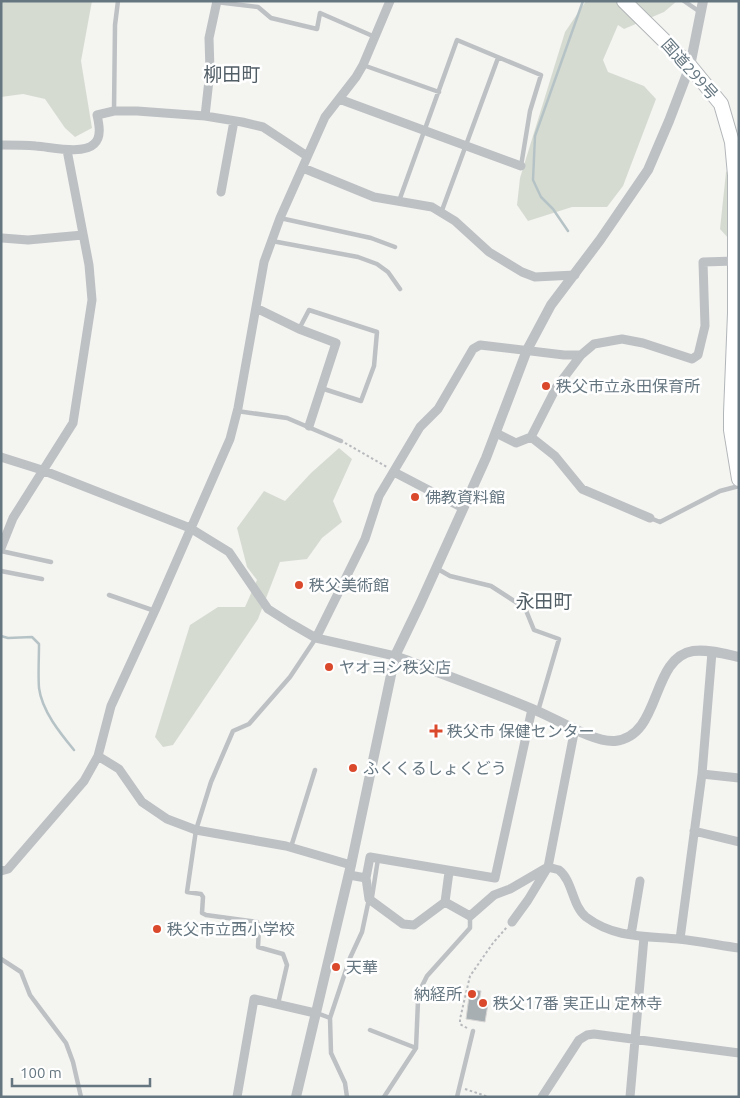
<svg xmlns="http://www.w3.org/2000/svg" width="740" height="1098" font-family="Ubuntu,'Noto Sans JP',sans-serif">
<style>
.green{fill:#d6dbd2}
.lines{fill:none;stroke-linecap:round;stroke-linejoin:round}
.stream{stroke:#b6c3c6;stroke-width:2.5}
.building{fill:#a7afb3;stroke:#d6d5d3}
.trunk-casing{stroke:#b2b6b8;stroke-width:16}
.path{stroke:#b7babc;stroke-width:2;stroke-dasharray:2.5 2.5;stroke-linecap:butt}
.service{stroke:#bdc1c4;stroke-width:4.5}
.minor{stroke:#bdc1c4;stroke-width:9}
.tertiary{stroke:#bdc1c4;stroke-width:10}
.trunk{stroke:#fff;stroke-width:14}
.poi-dot{fill:#da492b;stroke:#fff;stroke-width:2}
.labels{text-anchor:middle;dominant-baseline:central;stroke-width:5;stroke-linejoin:round;paint-order:stroke}
.street-label{font-size:16px;fill:#657680;stroke:#fff}
.poi-label{font-size:16px;fill:#657680;stroke:#fff;text-anchor:start}
.quarter-label{font-size:19px;fill:#525e66;stroke:#fff}
</style>
<rect width="100%" height="100%" fill="#f4f4f1"/>
<path class="green" d="M 1,1 L 92,1 L 81,61 L 92,128 L 75,137 L 65,128 L 45,99 L 23,94 L 1,97 Z
M 586,1 L 677,1 L 664,12 L 624,29 L 618,25 L 603,60 L 608,72 L 644,86 L 656,99 L 623,186 L 607,207 L 572,207 L 528,221 L 517,205 L 520,178 L 565,32 Z
M 739,164 L 739,250 L 720,229 L 726,172 Z
M 339,448 L 352,459 L 333,501 L 342,522 L 322,538 L 307,559 L 280,562 L 258,619 L 173,745 L 163,747 L 155,737 L 190,625 L 218,607 L 245,607 L 257,580 L 247,567 L 237,528 L 264,491 L 285,501 L 311,473 Z"/>
<g class="lines">
<path class="stream" d="M 568,231 L 553,209 L 541,197 L 533,180 L 535,136 L 583,1
M 1,636 L 8,638 L 32,637 L 39,644 C 39,659 38,674 39,688 C 42,711 60,733 74,750"/>
</g>
<path class="building" d="M 470,989 L 481,991 L 479,1002 L 488,1004 L 485,1022 L 466,1019 Z"/>
<g class="lines">
<g class="trunk-casing">
<path id="trunk" d="M 624,1 L 690,66 L 721,104 L 732,142 L 735,175 L 735,313 L 731,413 L 731,430 L 739,479"/>
</g>
<path class="path" d="M 345,443 L 387,467
M 467,1028 L 460,1024 L 460,1019 L 470,976 L 493,943 L 507,927
M 465,1089 L 489,1097"/>
<path class="service" d="M 684,1 L 700,12
M 216,2 L 258,7 L 271,18 L 317,29 L 320,13 L 375,37
M 363,65 L 439,92
M 114,111 L 115,25 L 118,1
M 399,201 L 457,40 L 541,75 L 530,111 L 521,166
M 441,213 L 498,58
M 280,218 L 371,238 L 395,247
M 272,241 L 358,257 L 377,264 L 388,272 L 400,289
M 299,329 L 309,310 L 377,332 L 374,366 L 361,401 L 321,388
M 237,411 L 287,418 L 341,441
M 650,518 L 660,522 L 720,491 L 739,486
M 1,551 L 51,562
M 436,568 L 450,576 L 491,586 L 525,608 L 534,630 L 559,639 L 538,711
M 1,571 L 42,579
M 109,595 L 155,611
M 291,847 L 315,770
M 372,897 L 378,859
M 1,959 L 21,972 L 30,995 L 66,1043 L 73,1062 L 81,1097
M 278,1004 L 287,965 L 283,954 L 258,947 L 259,928 L 257,922 L 206,915 L 202,913 L 203,897 L 201,894 L 187,892 L 196,830 L 211,782 L 233,731 L 249,724 L 290,677 L 316,638
M 317,1013 L 330,1018 L 331,1053 L 345,1083 L 347,1097
M 330,1018 L 350,958 L 362,932 L 369,899
M 370,1030 L 416,1048
M 384,1097 L 416,1048 L 418,1001 L 421,988 L 427,976 L 470,928 L 470,916
M 457,1097 L 473,1031"/>
<path class="minor" d="M 339,99 L 521,166
M 205,116 L 210,71 L 209,38 L 217,1
M 1,145 C 13,145 25,145 36,146 C 51,147 83,155 94,144 C 102,137 99,124 97,115 L 114,111 L 137,111 L 205,116 L 242,122 L 263,127 L 307,156
M 303,168 L 374,197 L 432,207 L 455,221 L 489,252 L 522,272 L 535,277 L 575,275
M 221,192 L 234,121
M 2,238 L 28,240 L 83,235
M 256,308 L 299,329 L 336,343 L 309,426
M 496,433 L 516,443 L 531,437 L 556,388 L 581,355
M 531,437 L 555,456 L 582,489 L 650,518
M 1,457 L 42,470 L 190,528 L 229,552 L 268,609 L 290,623 L 316,638 L 395,656
M 394,472 L 463,508
M 1,548 L 13,518 L 73,423 L 92,300 L 89,265 L 67,150
M 316,638 L 365,539 L 379,496 L 420,427 L 438,409 L 473,349 L 480,345 L 564,355 L 581,355 L 594,344 L 622,339 L 643,343 L 692,359 L 698,355 L 705,326 L 703,262 L 735,261
M 98,756 L 119,769 L 142,802 L 167,819 L 196,830 L 286,846 L 351,865
M 702,774 L 739,778
M 694,831 L 739,842
M 1,871 L 8,869 L 84,781 L 98,756 L 111,706 L 156,608 L 230,439 L 238,408 L 264,262 L 280,218 L 325,117 L 356,77 L 363,65 L 390,1
M 349,875 L 366,878 L 369,899 L 403,924 L 414,925 L 445,902 L 470,916 L 494,895 L 510,889 L 548,867 C 551,868 556,869 559,870 C 573,881 572,906 586,917 C 614,938 644,936 678,939 C 698,941 718,945 739,948
M 366,878 L 370,857 L 495,878 L 532,709
M 445,902 L 449,872
M 512,922 L 528,900 L 548,867 L 575,728
M 631,935 L 640,881
M 680,939 L 702,774 L 712,652
M 237,1097 L 254,999 L 315,1013
M 542,1097 L 579,1040 L 587,1035 L 594,1034 L 739,1053
M 630,1097 L 644,937"/>
<path class="tertiary" d="M 395,656 C 442,674 490,691 537,711 C 557,719 594,743 615,741 C 662,736 650,658 693,651 C 708,649 725,654 739,657
M 296,1097 L 351,865 L 395,656 L 420,604 L 486,458 L 527,350 L 551,305 L 600,240 L 648,170 L 669,121 L 690,66 L 703,1"/>
<use href="#trunk" class="trunk"/>
</g>
<g class="poi-dot">
<circle cx="546" cy="386" r="5"/>
<circle cx="415" cy="497" r="5"/>
<circle cx="299" cy="585" r="5"/>
<circle cx="329" cy="667" r="5"/>
<path d="M433.5 723.5h5v5h5v5h-5v5h-5v-5h-5v-5h5z"/>
<circle cx="353" cy="768" r="5"/>
<circle cx="157" cy="929" r="5"/>
<circle cx="336" cy="967" r="5"/>
<circle cx="472" cy="994" r="5"/>
<circle cx="483" cy="1003" r="5"/>
</g>
<g class="labels">
<g class="street-label">
<text transform="translate(690 69) rotate(48)">国道299号</text>
</g>
<g class="poi-label">
<text x="556" y="386">秩父市立永田保育所</text>
<text x="425" y="497">佛教資料館</text>
<text x="309" y="585">秩父美術館</text>
<text x="339" y="667">ヤオヨシ秩父店</text>
<text x="447" y="731">秩父市 保健センター</text>
<text x="363" y="768">ふくくるしょくどう</text>
<text x="167" y="929">秩父市立西小学校</text>
<text x="346" y="967">天華</text>
<text x="462" y="994" text-anchor="end">納経所</text>
<text x="493" y="1003">秩父17番 実正山 定林寺</text>
</g>
<g class="quarter-label">
<text x="232" y="74">柳田町</text>
<text x="544" y="601">永田町</text>
</g>
</g>
<rect width="740" height="1098" fill="none" stroke="#657680" stroke-width="5"/>
<path d="M12 1078v8h138v-8" fill="none" stroke="#657680" stroke-width="2.5"/>
<text x="20" y="1078" font-size="15" fill="#657680" stroke="#ffffff" stroke-width="4" paint-order="stroke">100 m</text>
</svg>
